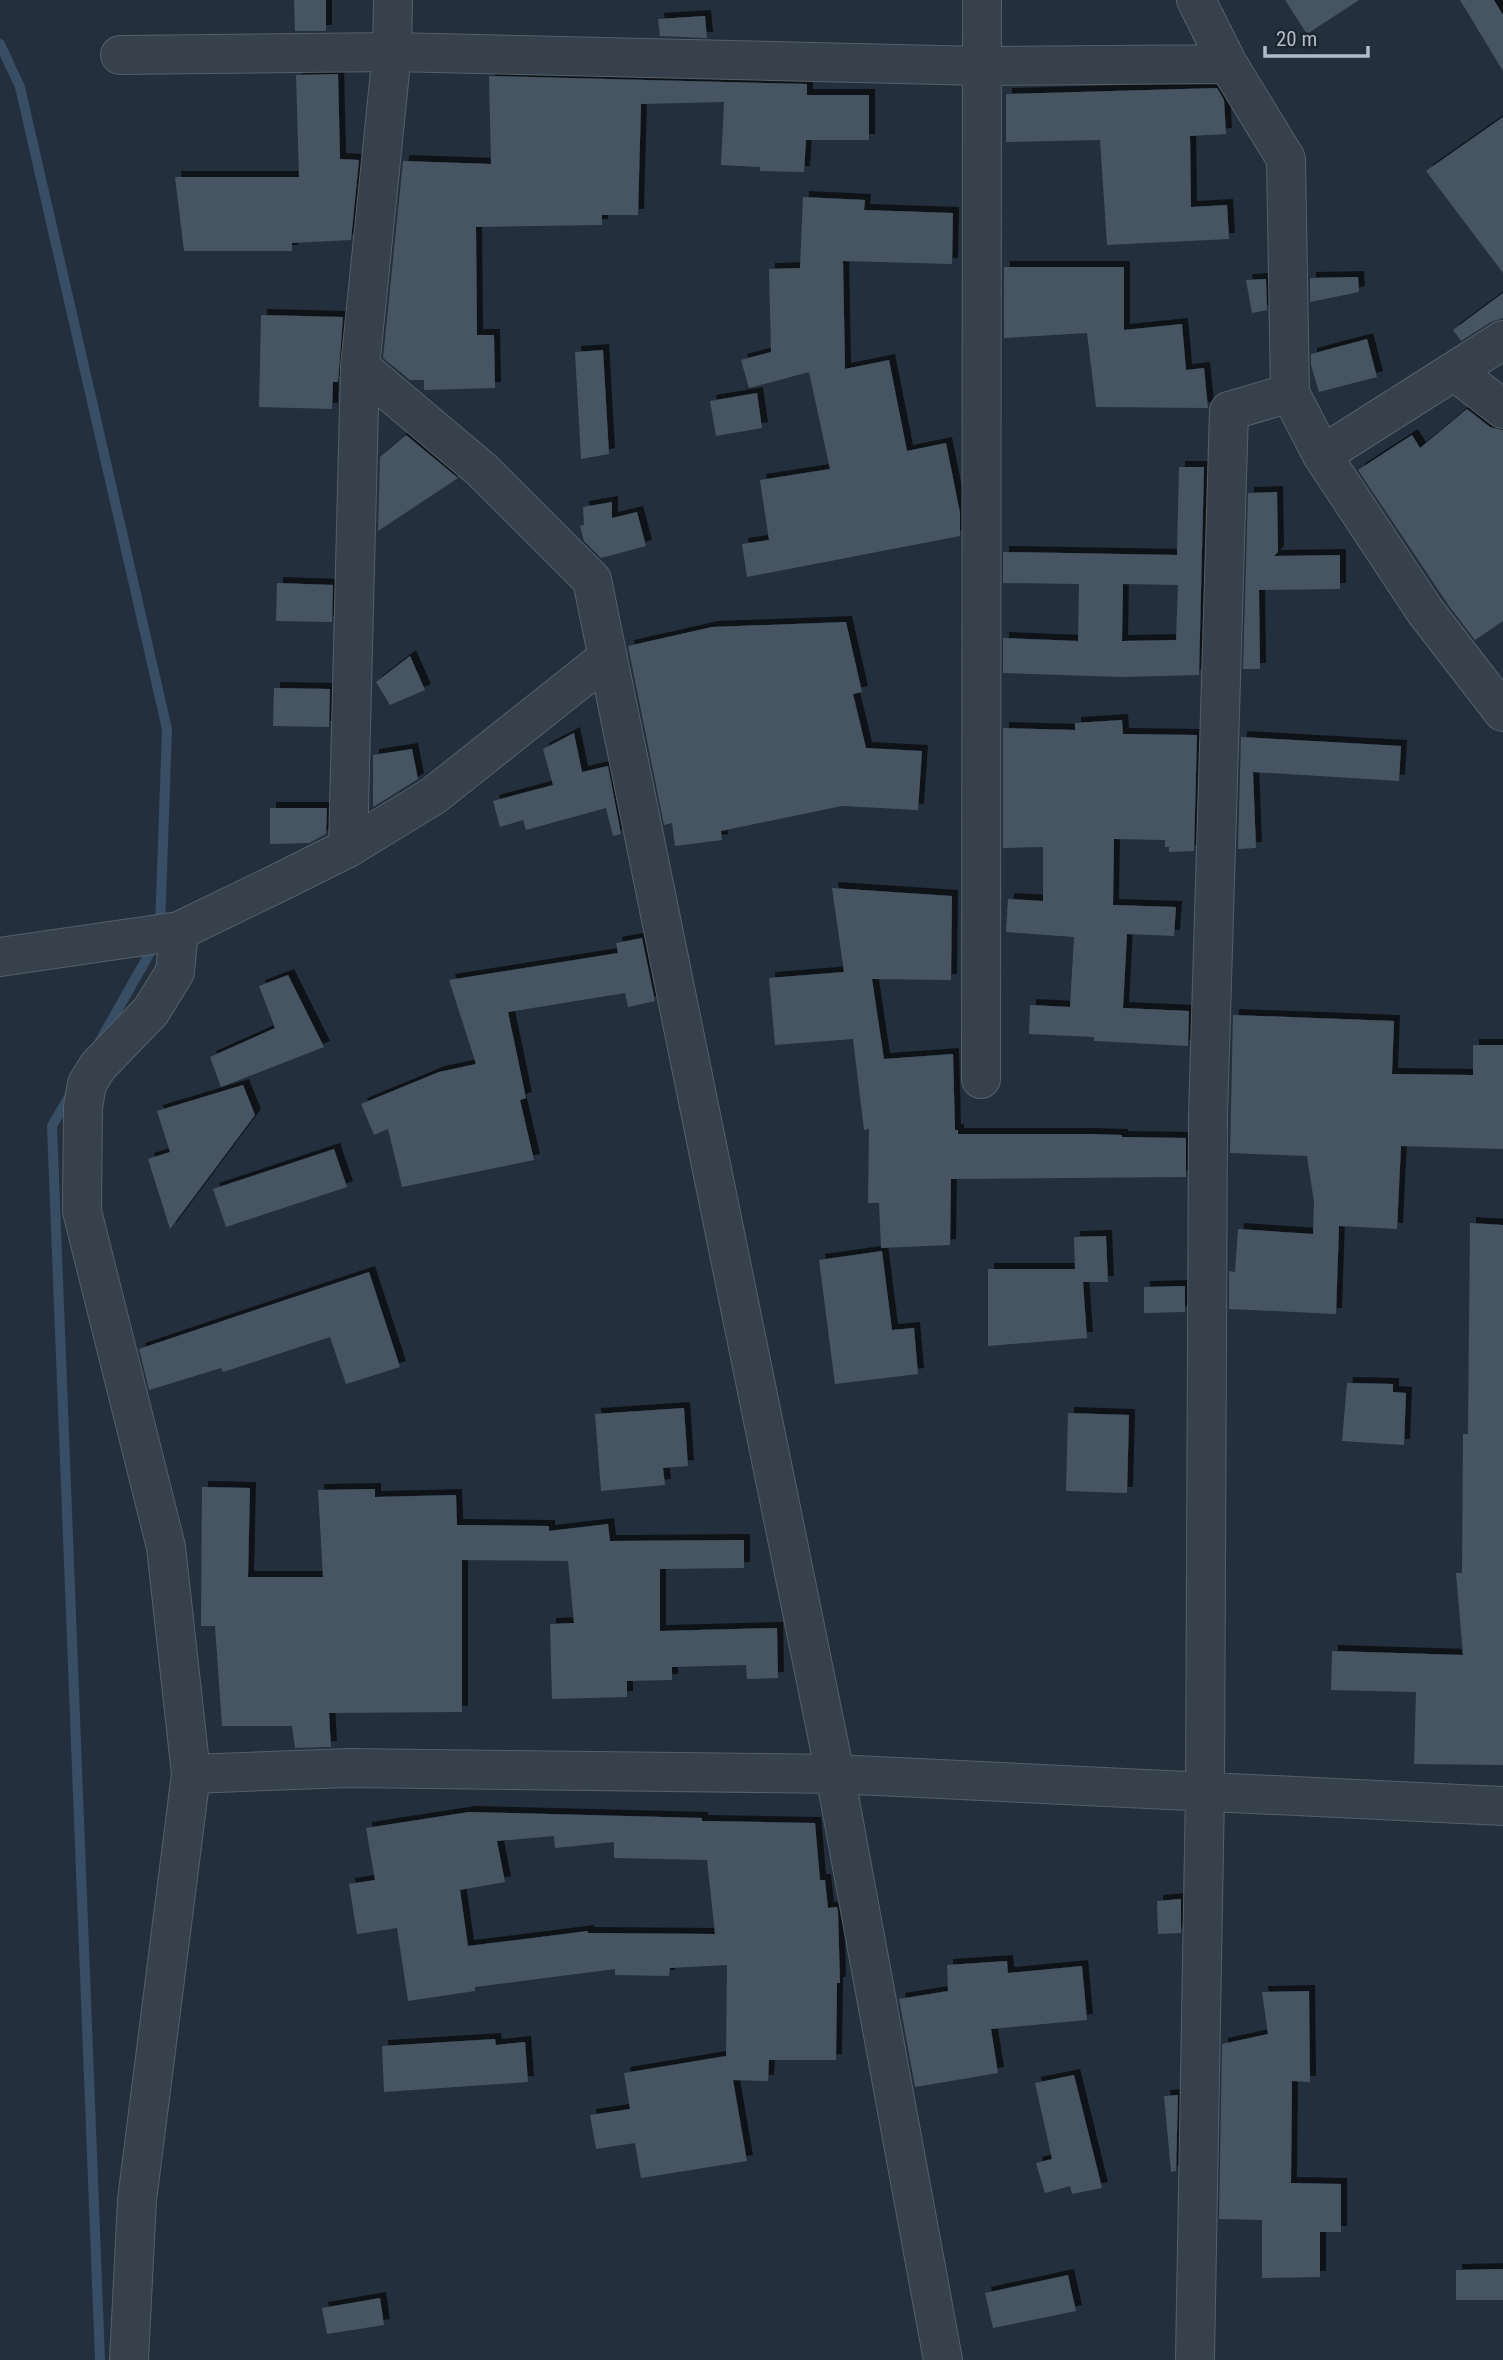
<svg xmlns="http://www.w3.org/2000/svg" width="1503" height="2360" font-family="'Roboto Condensed',sans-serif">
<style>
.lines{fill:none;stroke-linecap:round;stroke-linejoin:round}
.stream{stroke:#384e65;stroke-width:10}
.building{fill:#465562;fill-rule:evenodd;filter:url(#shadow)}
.street-casing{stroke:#555f6a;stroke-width:40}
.street{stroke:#37414c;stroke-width:38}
</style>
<defs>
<filter id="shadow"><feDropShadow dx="6" dy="-6" stdDeviation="0" flood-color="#0009"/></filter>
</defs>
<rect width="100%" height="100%" fill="#232f3c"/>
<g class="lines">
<path class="stream" d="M 0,44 L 20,87 L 167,729 L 160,927
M 100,1041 L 156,942
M 70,1095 L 52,1126 L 100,2360"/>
</g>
<path class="building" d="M 294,0 L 326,0 L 326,31 L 295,31 Z
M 1285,0 L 1359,0 L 1307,34 Z
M 1460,0 L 1494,0 L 1503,15 L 1503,71 Z
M 705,16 L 707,38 L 660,36 L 658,19 Z
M 338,74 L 340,159 L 359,160 L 351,240 L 292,243 L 292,251 L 184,251 L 175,177 L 299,177 L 296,75 Z
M 489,76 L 807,84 L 807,95 L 869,95 L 869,140 L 806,140 L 804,172 L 760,171 L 760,167 L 721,165 L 724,102 L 641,104 L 638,215 L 602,215 L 602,225 L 476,227 L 477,335 L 494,335 L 495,388 L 424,390 L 424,380 L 410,380 L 383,358 L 403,161 L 491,164 Z
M 1217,88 L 1224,100 L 1226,134 L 1190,136 L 1191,207 L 1227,205 L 1229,239 L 1107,245 L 1100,140 L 1006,142 L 1006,94 Z
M 1503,117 L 1503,273 L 1426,171 Z
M 803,197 L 865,200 L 864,210 L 953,213 L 952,264 L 843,261 L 845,369 L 889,360 L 907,451 L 946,443 L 960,513 L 960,536 L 747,577 L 742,544 L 769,540 L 760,480 L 830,469 L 809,372 L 749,388 L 741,360 L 771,352 L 769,269 L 800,268 Z
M 1004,267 L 1124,267 L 1124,330 L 1182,324 L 1186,370 L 1204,368 L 1208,408 L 1096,407 L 1087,333 L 1004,338 Z
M 1358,277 L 1359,292 L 1310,302 L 1310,278 Z
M 1266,279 L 1267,310 L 1252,313 L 1246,280 Z
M 1503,293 L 1503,318 L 1491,322 L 1461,341 L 1453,330 Z
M 261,315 L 343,317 L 338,382 L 333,382 L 332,409 L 259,407 Z
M 1367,339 L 1377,377 L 1319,392 L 1311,365 L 1311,354 Z
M 603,350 L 609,454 L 581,459 L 575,352 Z
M 757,393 L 762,428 L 716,436 L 710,401 Z
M 1467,409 L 1490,427 L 1503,430 L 1503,621 L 1475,640 L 1449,606 L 1358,470 L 1412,435 L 1420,448 Z
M 406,435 L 458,478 L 378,531 L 380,457 Z
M 1179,467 L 1204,467 L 1199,675 L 1122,677 L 1003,673 L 1003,638 L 1078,641 L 1079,584 L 1003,583 L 1003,552 L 1177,555 ZM 1123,584 L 1178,585 L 1176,640 L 1122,641 Z
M 1277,492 L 1278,552 L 1274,556 L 1340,555 L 1340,589 L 1259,590 L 1260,669 L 1243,669 L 1248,493 Z
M 612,502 L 612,518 L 637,512 L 646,546 L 601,558 L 584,541 L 580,526 L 584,525 L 583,507 Z
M 277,583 L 333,585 L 332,622 L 276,621 Z
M 846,622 L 862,692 L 853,694 L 866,748 L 922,751 L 918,810 L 842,806 L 721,831 L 722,840 L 675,846 L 672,823 L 664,825 L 628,646 L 712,627 Z
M 410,656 L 425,690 L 390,705 L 376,682 Z
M 274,688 L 330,689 L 329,727 L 273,726 Z
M 1122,720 L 1123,734 L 1197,735 L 1194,851 L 1169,852 L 1169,847 L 1165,847 L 1165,840 L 1114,839 L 1113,905 L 1176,907 L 1174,936 L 1127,934 L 1123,1008 L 1189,1011 L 1188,1046 L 1094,1041 L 1094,1037 L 1029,1034 L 1030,1005 L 1070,1007 L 1074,937 L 1006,932 L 1008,899 L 1043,901 L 1043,847 L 1003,848 L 1003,728 L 1075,730 L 1075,723 Z
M 574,733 L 582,772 L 608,766 L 621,834 L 613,836 L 606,808 L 526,830 L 523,820 L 500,827 L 493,801 L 553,785 L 543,749 Z
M 1241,737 L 1401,746 L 1399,781 L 1253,772 L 1256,848 L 1238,849 Z
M 412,749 L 418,779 L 373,807 L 373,755 Z
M 270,808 L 327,808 L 326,834 L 309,843 L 270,844 Z
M 832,888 L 952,896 L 951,980 L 872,979 L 884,1059 L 953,1054 L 955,1130 L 958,1130 L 958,1134 L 1087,1134 L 1122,1135 L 1122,1137 L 1186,1138 L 1186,1177 L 951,1179 L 950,1245 L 881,1248 L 879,1203 L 868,1203 L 869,1129 L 864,1130 L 853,1039 L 775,1045 L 769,978 L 844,972 Z
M 642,938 L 655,1001 L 628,1007 L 625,993 L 508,1012 L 526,1098 L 520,1100 L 534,1160 L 402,1187 L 388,1129 L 374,1135 L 361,1104 L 439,1072 L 476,1064 L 449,980 L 618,953 L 616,943 Z
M 288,975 L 324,1047 L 221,1087 L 210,1057 L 275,1028 L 259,986 Z
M 1233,1015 L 1394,1021 L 1392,1074 L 1473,1075 L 1473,1045 L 1503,1045 L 1503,1149 L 1401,1146 L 1397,1229 L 1339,1226 L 1336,1314 L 1229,1309 L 1229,1271 L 1235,1272 L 1238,1229 L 1313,1234 L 1314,1202 L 1307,1156 L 1230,1153 Z
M 243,1085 L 255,1115 L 170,1229 L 148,1159 L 170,1152 L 157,1111 Z
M 334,1149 L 347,1187 L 226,1227 L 213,1189 Z
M 1470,1223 L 1503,1225 L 1503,1765 L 1414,1764 L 1416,1692 L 1331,1690 L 1332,1651 L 1463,1655 L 1456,1573 L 1462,1573 L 1463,1434 L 1468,1434 Z
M 1106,1236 L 1108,1282 L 1083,1282 L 1087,1338 L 988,1346 L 988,1269 L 1075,1269 L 1074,1237 Z
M 882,1251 L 892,1330 L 914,1328 L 918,1374 L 835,1384 L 819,1260 Z
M 369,1272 L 400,1367 L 346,1384 L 330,1337 L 223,1372 L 221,1368 L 149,1390 L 139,1349 Z
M 1185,1286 L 1185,1312 L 1144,1313 L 1144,1287 Z
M 1347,1383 L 1393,1384 L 1393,1392 L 1406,1393 L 1404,1445 L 1342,1441 Z
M 684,1408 L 688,1466 L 663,1468 L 665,1485 L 601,1491 L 595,1414 Z
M 1068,1413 L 1129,1415 L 1127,1493 L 1066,1491 Z
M 202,1487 L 250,1488 L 248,1577 L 323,1577 L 318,1490 L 375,1489 L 375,1497 L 456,1495 L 457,1525 L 549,1526 L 549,1531 L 608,1524 L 610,1541 L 744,1540 L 744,1568 L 660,1569 L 660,1631 L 777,1628 L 778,1678 L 747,1679 L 746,1665 L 672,1667 L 672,1680 L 627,1681 L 627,1697 L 552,1699 L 550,1624 L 574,1623 L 568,1561 L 462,1560 L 462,1712 L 329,1713 L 331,1747 L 295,1748 L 292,1726 L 222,1726 L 215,1626 L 201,1626 Z
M 469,1812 L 702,1818 L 702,1821 L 815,1823 L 820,1880 L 825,1880 L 828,1908 L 837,1907 L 838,1912 L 840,1983 L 837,1983 L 836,2060 L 769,2060 L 768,2081 L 733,2080 L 747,2161 L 641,2178 L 635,2143 L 596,2149 L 590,2115 L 630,2109 L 624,2073 L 726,2056 L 727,1965 L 670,1968 L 669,1976 L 615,1975 L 615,1969 L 475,1987 L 475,1991 L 408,2001 L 397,1928 L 357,1934 L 349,1884 L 375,1880 L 366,1828 ZM 554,1836 L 555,1848 L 614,1842 L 614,1858 L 707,1860 L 715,1934 L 588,1933 L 588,1931 L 468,1946 L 460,1890 L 505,1882 L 497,1841 Z
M 1181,1899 L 1181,1933 L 1158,1934 L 1157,1901 Z
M 1007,1961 L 1008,1973 L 1082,1966 L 1087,2020 L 991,2029 L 998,2073 L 915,2087 L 899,1999 L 948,1991 L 947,1965 Z
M 1309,1991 L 1310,2082 L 1292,2081 L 1291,2183 L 1341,2184 L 1341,2232 L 1320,2232 L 1320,2277 L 1262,2278 L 1262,2220 L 1219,2219 L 1222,2044 L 1268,2034 L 1262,1992 Z
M 495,2039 L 496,2045 L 525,2042 L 528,2082 L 384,2092 L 382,2046 Z
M 1074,2075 L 1102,2188 L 1072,2194 L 1070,2186 L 1045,2193 L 1036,2163 L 1052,2159 L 1035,2083 Z
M 1178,2095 L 1176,2171 L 1171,2172 L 1164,2096 Z
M 1503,2269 L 1503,2300 L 1456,2300 L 1456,2270 Z
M 1068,2275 L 1076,2311 L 993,2328 L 985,2293 Z
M 380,2298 L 384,2325 L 327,2334 L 322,2308 Z"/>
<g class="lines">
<g class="street-casing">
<path id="street" d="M 120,55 L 392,52 L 981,66 L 1228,64
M 360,367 L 482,470 L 592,580 L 835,1774 L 943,2360
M 1454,371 L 1503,409
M 1290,393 L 1322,455 L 1425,611 L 1503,712
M 1322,455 L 1503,340
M 348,848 L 360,367 L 392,52 L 393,0
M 0,957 L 179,931 L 280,882 L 348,848 L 433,796 L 608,657
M 981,1079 L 982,0
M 191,1774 L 349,1768 L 835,1774 L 1503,1806
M 129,2360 L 137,2200 L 191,1774 L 166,1547 L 82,1211 L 83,1107 L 87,1084 L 98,1066 L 151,1011 L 175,972 L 179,931
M 1195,2360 L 1205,1791 L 1208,1116 L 1229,411 L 1290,393 L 1286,159 L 1228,64 L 1196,0"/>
</g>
<use href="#street" class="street"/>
</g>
<path d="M1265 46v10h103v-10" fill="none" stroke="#b2bcc7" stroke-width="3.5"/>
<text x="1276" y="46" font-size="21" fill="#b2bcc7" stroke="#1c2631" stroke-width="5" paint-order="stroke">20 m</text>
</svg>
